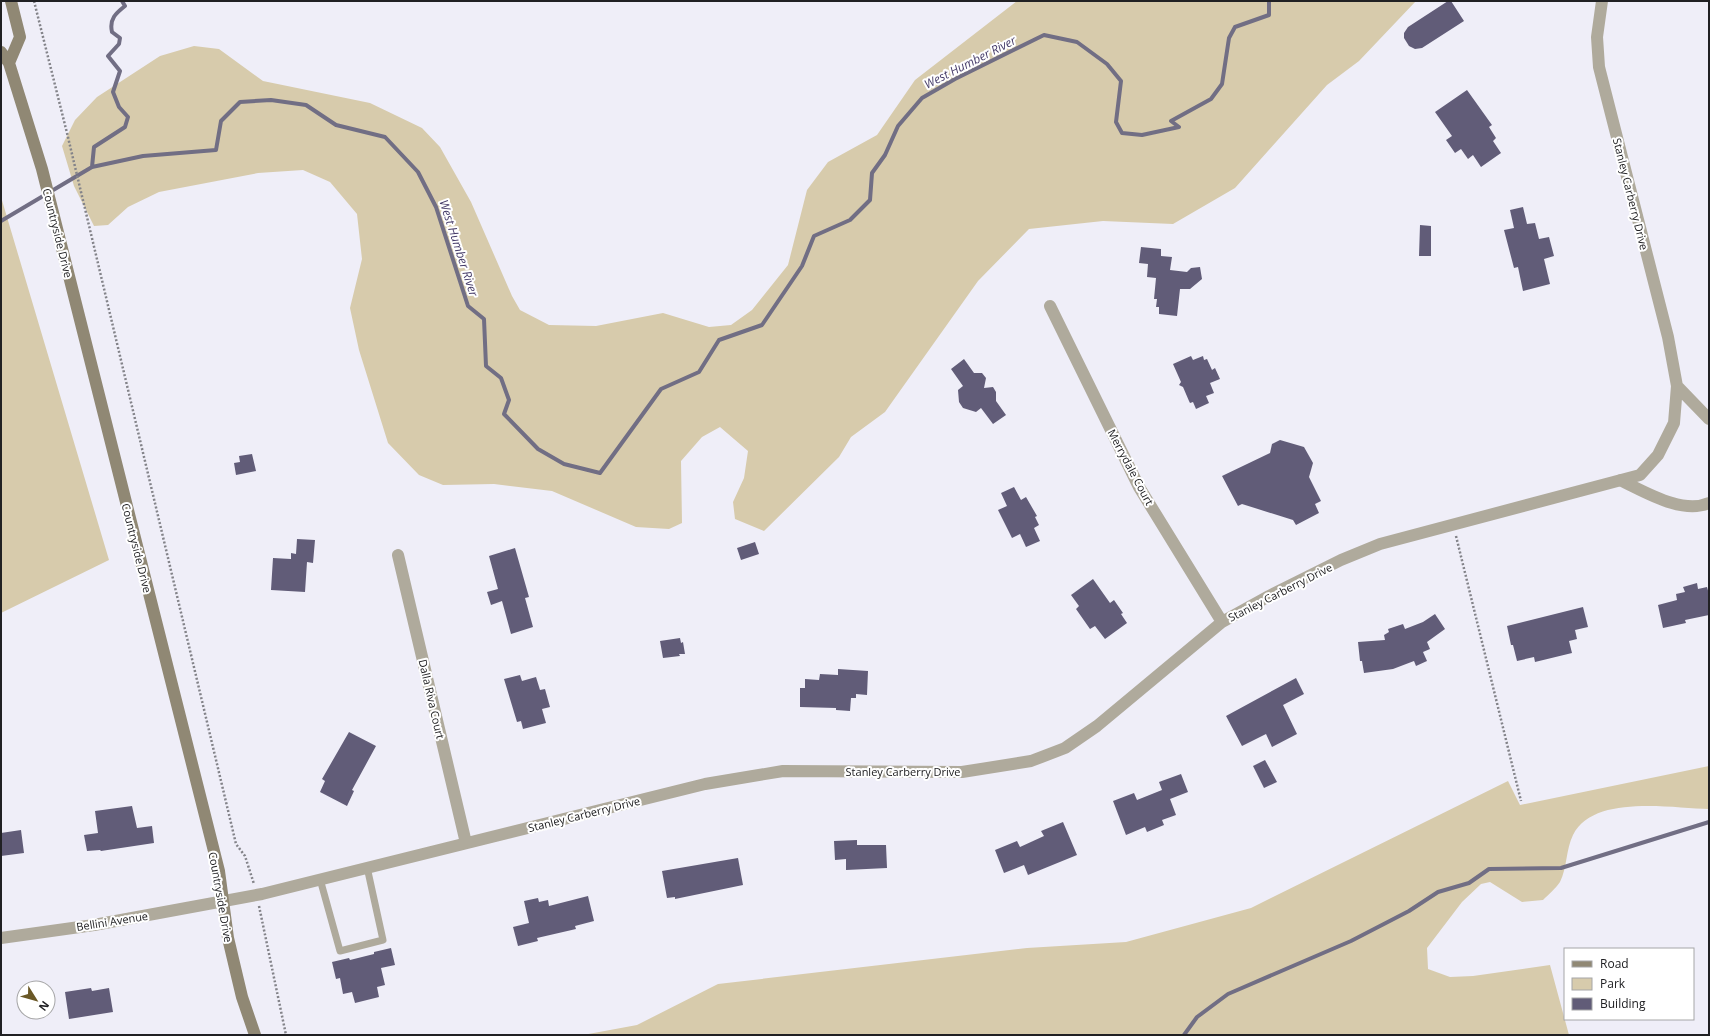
<svg xmlns="http://www.w3.org/2000/svg" width="1710" height="1036" font-family="'Open Sans',sans-serif">
<style>
.green{fill:#d7cbac}
.lines{fill:none;stroke-linecap:round;stroke-linejoin:round}
.stream{stroke:#716e84;stroke-width:4}
.building{fill:#615c78}
.path{stroke:#838389;stroke-width:2.5;stroke-dasharray:2 2;stroke-linecap:butt}
.service{stroke:#afaa9c;stroke-width:7}
.minor{stroke:#afaa9c;stroke-width:12}
.secondary{stroke:#908874;stroke-width:12}
.labels{text-anchor:middle;dominant-baseline:central;stroke-width:4;stroke-linejoin:round;paint-order:stroke}
.street-label{font-size:11px;fill:#202023;stroke:#fff}
.water-label{font-size:12px;font-style:italic;fill:#473d6a;stroke:#fff}
</style>
<rect width="100%" height="100%" fill="#efeef8"/>
<path class="green" d="M 1017,1 L 1416,1 L 1359,61 L 1327,85 L 1235,188 L 1173,224 L 1103,221 L 1029,229 L 978,281 L 885,412 L 851,437 L 839,457 L 764,531 L 735,519 L 733,502 L 744,478 L 748,451 L 720,427 L 702,437 L 681,461 L 682,523 L 669,529 L 636,527 L 552,491 L 494,484 L 443,485 L 419,475 L 388,443 L 359,350 L 350,308 L 362,259 L 357,214 L 330,182 L 303,170 L 258,173 L 159,192 L 128,207 L 108,225 L 94,226 L 74,186 L 62,146 L 75,120 L 97,97 L 160,56 L 194,46 L 219,49 L 263,81 L 370,103 L 422,128 L 440,147 L 471,202 L 512,296 L 520,310 L 549,325 L 596,326 L 663,313 L 709,327 L 731,325 L 752,310 L 788,265 L 807,190 L 828,162 L 877,135 L 915,80 Z
M 1,197 L 109,560 L 1,613 Z
M 1709,766 L 1709,809 C 1671,808 1593,794 1573,835 C 1566,849 1567,868 1560,882 C 1556,888 1548,895 1543,900 L 1522,902 L 1490,882 L 1481,884 L 1462,902 L 1427,948 L 1428,969 L 1450,977 L 1473,976 L 1550,965 L 1569,1035 L 583,1035 L 637,1025 L 718,984 L 1027,948 L 1126,942 L 1251,908 L 1508,781 L 1520,805 Z"/>
<g class="lines">
<path class="stream" d="M 92,167 L 94,147 L 125,127 L 128,117 L 119,107 L 113,92 L 120,71 L 108,56 L 119,44 L 120,38 L 112,32 C 109,19 116,13 125,6 L 122,1
M 1,221 L 92,167 L 143,156 L 216,150 L 221,121 L 240,102 L 271,100 L 306,105 L 336,125 L 385,137 L 418,172 L 436,207 L 468,306 L 484,319 L 486,366 L 501,378 L 509,400 L 504,414 L 538,449 L 564,464 L 600,473 L 661,389 L 699,372 L 719,340 L 762,325 L 802,266 L 814,236 L 850,220 L 870,200 L 872,173 L 885,155 L 898,126 L 922,98 L 955,79 L 1044,35 L 1077,42 L 1107,64 L 1121,81 L 1116,122 L 1122,133 L 1142,135 L 1179,127 L 1171,121 L 1211,99 L 1222,84 L 1229,38 L 1235,27 L 1269,15 L 1269,1
M 1184,1035 L 1197,1017 L 1228,994 L 1351,941 L 1409,911 L 1438,892 L 1469,883 L 1489,869 L 1561,868 L 1709,822"/>
</g>
<path class="building" d="M 1448,1 L 1451,1 L 1464,21 L 1422,48 L 1415,49 L 1409,46 L 1404,38 L 1404,33 L 1408,27 Z
M 1467,90 L 1492,125 L 1489,127 L 1496,138 L 1493,141 L 1501,153 L 1481,167 L 1473,155 L 1468,159 L 1461,149 L 1455,153 L 1446,140 L 1452,136 L 1435,112 Z
M 1523,207 L 1527,224 L 1535,223 L 1539,239 L 1549,237 L 1554,256 L 1544,259 L 1550,284 L 1523,291 L 1518,267 L 1514,268 L 1504,230 L 1514,228 L 1510,210 Z
M 1420,225 L 1431,226 L 1431,256 L 1419,256 Z
M 1141,247 L 1161,249 L 1161,256 L 1172,257 L 1170,270 L 1187,272 L 1191,268 L 1200,267 L 1202,279 L 1190,289 L 1180,289 L 1177,316 L 1159,314 L 1159,307 L 1156,307 L 1157,299 L 1154,299 L 1156,278 L 1147,277 L 1148,264 L 1139,263 Z
M 1191,356 L 1193,360 L 1203,356 L 1204,360 L 1207,359 L 1212,370 L 1215,368 L 1220,379 L 1210,383 L 1214,393 L 1206,396 L 1209,403 L 1196,409 L 1193,402 L 1190,403 L 1189,401 L 1183,387 L 1179,385 L 1181,382 L 1173,364 Z
M 964,359 L 974,373 L 982,373 L 986,378 L 984,388 L 993,387 L 996,392 L 996,401 L 1006,415 L 993,424 L 981,408 L 976,412 L 963,408 L 959,402 L 958,390 L 963,386 L 951,369 Z
M 1280,440 L 1304,447 L 1313,463 L 1309,477 L 1321,501 L 1315,504 L 1319,513 L 1296,525 L 1293,520 L 1242,504 L 1238,506 L 1222,476 L 1270,453 L 1272,444 Z
M 252,454 L 256,471 L 236,475 L 234,463 L 240,462 L 239,456 Z
M 1014,487 L 1021,500 L 1026,497 L 1037,516 L 1035,517 L 1039,525 L 1034,528 L 1040,541 L 1026,547 L 1020,534 L 1012,538 L 998,510 L 1007,506 L 1001,493 Z
M 297,539 L 315,540 L 313,563 L 307,562 L 305,592 L 271,590 L 273,558 L 291,559 L 291,553 L 296,554 Z
M 755,542 L 759,554 L 741,560 L 737,548 Z
M 515,548 L 529,597 L 525,598 L 533,627 L 511,634 L 502,601 L 491,605 L 487,592 L 498,589 L 489,556 Z
M 1093,579 L 1110,603 L 1114,600 L 1123,613 L 1121,614 L 1127,623 L 1105,639 L 1095,626 L 1090,629 L 1076,609 L 1079,606 L 1071,595 Z
M 1697,583 L 1698,589 L 1707,587 L 1709,594 L 1709,615 L 1685,620 L 1686,623 L 1663,628 L 1658,605 L 1677,600 L 1676,594 L 1685,592 L 1683,587 Z
M 1583,607 L 1588,627 L 1575,630 L 1577,639 L 1569,641 L 1572,653 L 1535,662 L 1534,657 L 1517,661 L 1513,645 L 1511,645 L 1507,626 Z
M 1435,614 L 1445,629 L 1427,642 L 1430,649 L 1423,652 L 1427,661 L 1416,666 L 1414,661 L 1393,669 L 1364,673 L 1362,661 L 1360,661 L 1358,642 L 1385,640 L 1384,635 L 1389,632 L 1388,629 L 1403,624 L 1405,629 L 1423,622 Z
M 680,638 L 681,643 L 683,642 L 685,654 L 679,654 L 680,656 L 663,658 L 660,641 Z
M 838,669 L 868,671 L 867,695 L 856,694 L 856,698 L 851,698 L 850,711 L 836,710 L 836,708 L 800,707 L 800,688 L 805,688 L 805,679 L 819,680 L 820,674 L 838,675 Z
M 520,675 L 522,681 L 536,677 L 540,690 L 545,689 L 550,707 L 542,709 L 546,723 L 523,729 L 521,721 L 517,722 L 504,679 Z
M 1296,678 L 1304,694 L 1283,705 L 1297,734 L 1272,747 L 1266,734 L 1242,746 L 1226,716 Z
M 349,732 L 376,746 L 352,790 L 354,791 L 347,806 L 320,792 L 325,781 L 322,779 Z
M 1265,760 L 1277,782 L 1264,788 L 1253,766 Z
M 1181,774 L 1188,792 L 1170,799 L 1176,815 L 1162,820 L 1164,825 L 1147,832 L 1145,827 L 1126,835 L 1113,801 L 1134,793 L 1137,800 L 1162,790 L 1159,782 Z
M 132,806 L 137,828 L 152,826 L 154,843 L 101,851 L 100,850 L 87,851 L 84,835 L 98,833 L 95,811 Z
M 1063,822 L 1077,855 L 1028,875 L 1024,865 L 1004,873 L 995,850 L 1017,841 L 1020,847 L 1044,836 L 1041,831 Z
M 21,830 L 24,853 L 1,856 L 1,833 Z
M 857,840 L 857,845 L 886,845 L 887,868 L 846,870 L 846,859 L 835,860 L 834,841 Z
M 738,858 L 743,885 L 675,899 L 675,897 L 667,898 L 662,871 Z
M 588,896 L 594,921 L 575,926 L 576,929 L 537,938 L 538,941 L 518,946 L 513,927 L 529,923 L 524,901 L 538,898 L 539,902 L 548,900 L 549,906 Z
M 391,948 L 395,965 L 381,968 L 385,985 L 377,987 L 379,997 L 355,1003 L 352,992 L 343,994 L 340,978 L 336,979 L 332,962 L 349,958 L 350,960 L 374,954 L 374,952 Z
M 91,988 L 92,991 L 109,988 L 113,1012 L 69,1019 L 65,992 Z"/>
<g class="lines">
<path class="path" d="M 34,1 L 67,133 L 236,844 L 245,856 L 254,884
M 1456,536 L 1521,801
M 259,906 L 286,1035"/>
<path class="service" d="M 320,879 L 340,951 L 383,940 L 367,867"/>
<path class="minor" d="M 1050,306 L 1139,487 L 1222,622
M 1677,386 L 1709,419
M 1620,480 C 1644,491 1682,515 1709,503
M 398,555 L 466,843
M 1,938 L 94,925 L 262,894 L 705,784 L 783,771 L 962,772 L 1031,761 L 1065,748 L 1097,726 L 1222,622 L 1269,596 L 1341,560 L 1380,544 L 1640,475 L 1658,455 L 1674,423 L 1677,386 L 1668,337 L 1599,67 L 1597,37 L 1602,1"/>
<path class="secondary" d="M 1,52 L 9,63 L 42,169 L 219,871 L 228,938 L 242,997 L 255,1035
M 9,63 L 20,37 L 11,1"/>
</g>
<g class="labels">
<g class="street-label">
<text transform="translate(1631 194) rotate(76)">Stanley Carberry Drive</text>
<text transform="translate(58 233) rotate(76)">Countryside Drive</text>
<text transform="translate(1131 467) rotate(62)">Merrydale Court</text>
<text transform="translate(137 548) rotate(76)">Countryside Drive</text>
<text transform="translate(1280 592) rotate(-27)">Stanley Carberry Drive</text>
<text transform="translate(432 699) rotate(77)">Dalla Riva Court</text>
<text x="903" y="771">Stanley Carberry Drive</text>
<text transform="translate(584 814) rotate(-14)">Stanley Carberry Drive</text>
<text transform="translate(221 897) rotate(80)">Countryside Drive</text>
<text transform="translate(112 921) rotate(-9)">Bellini Avenue</text>
</g>
<g class="water-label">
<text transform="translate(970 62) rotate(-27)">West Humber River</text>
<text transform="translate(459 248) rotate(72)">West Humber River</text>
</g>
</g>
<rect width="1710" height="1036" fill="none" stroke="#202023" stroke-width="4"/>
<rect x="1564" y="948" width="130" height="72" fill="#ffffff" stroke="#a6a6a7"/>
<rect x="1572" y="961" width="20" height="6" fill="#908874" stroke="#a6a6a7"/>
<text x="1600" y="968" font-size="12" fill="#202023">Road</text>
<rect x="1572" y="978" width="20" height="12" fill="#d7cbac" stroke="#a6a6a7"/>
<text x="1600" y="988" font-size="12" fill="#202023">Park</text>
<rect x="1572" y="998" width="20" height="12" fill="#615c78" stroke="#a6a6a7"/>
<text x="1600" y="1008" font-size="12" fill="#202023">Building</text>
<g transform="translate(36 1000) rotate(127)"><circle r="19" fill="#ffffff" stroke="#a6a6a7"/>
<path d="M0-3L7 15L0 10L-7 15Z" fill="#6a5826"/>
<text y="-6" font-size="11" font-weight="bold" text-anchor="middle" fill="#202023">N</text>
</g>
</svg>
